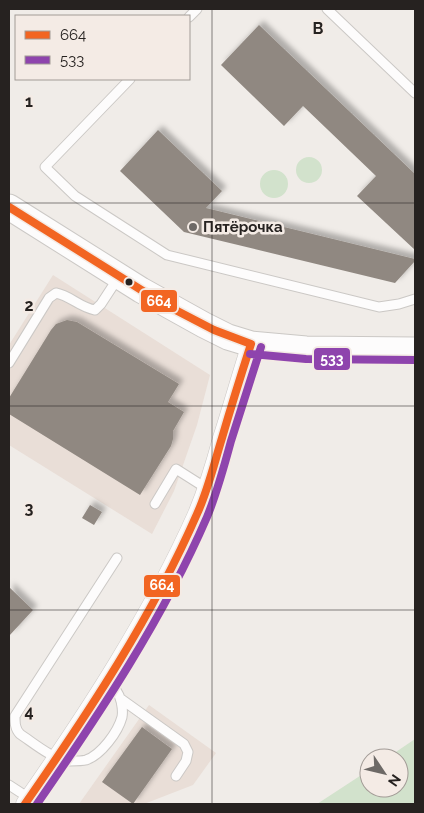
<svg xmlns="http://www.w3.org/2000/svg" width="424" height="813" font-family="Raleway,sans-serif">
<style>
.built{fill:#e9ded7}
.green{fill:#d2e2cc}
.building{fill:#908881;filter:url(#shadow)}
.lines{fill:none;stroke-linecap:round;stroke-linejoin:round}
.lane-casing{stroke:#cbc8c5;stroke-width:11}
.street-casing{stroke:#cbc8c5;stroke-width:19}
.secondary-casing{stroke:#cbc8c5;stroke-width:27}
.lane{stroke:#fdfcfc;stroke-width:9}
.street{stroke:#fdfcfc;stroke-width:18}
.secondary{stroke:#fdfcfc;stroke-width:25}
.bus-1-casing{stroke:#f4ebe5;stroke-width:11}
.bus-2-casing{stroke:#f4ebe5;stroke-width:11}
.bus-1{stroke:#f26522;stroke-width:8}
.bus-2{stroke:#8e44ad;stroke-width:8}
.grid{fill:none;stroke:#262220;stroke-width:1;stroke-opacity:0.55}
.poi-dot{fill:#6d6966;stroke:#f4ebe5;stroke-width:2}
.bus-dot{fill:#262220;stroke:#f4ebe5;stroke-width:2}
.labels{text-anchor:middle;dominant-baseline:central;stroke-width:5;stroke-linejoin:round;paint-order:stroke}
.poi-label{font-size:15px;font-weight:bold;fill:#262220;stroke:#f4ebe5;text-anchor:start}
.grid-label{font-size:16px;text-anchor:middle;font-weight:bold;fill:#262220;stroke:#f4ebe5;stroke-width:5;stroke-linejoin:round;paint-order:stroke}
.line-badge{stroke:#f4ebe5;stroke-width:2}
.badge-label{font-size:14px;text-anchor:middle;font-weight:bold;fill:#fff}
</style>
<defs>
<filter id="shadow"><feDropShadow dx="4.5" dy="-4.5" stdDeviation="2.5" flood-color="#0004"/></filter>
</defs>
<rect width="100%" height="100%" fill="#f0ece8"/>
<path class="built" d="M 53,275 L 210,375 L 197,425 L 174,491 L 152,534 L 9,445 L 9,345 Z
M 149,705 L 216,753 L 193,785 L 144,804 L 79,804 Z"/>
<path class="green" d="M296 170a13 13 0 1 1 26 0a13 13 0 1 1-26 0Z
M260 184a14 14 0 1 1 28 0a14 14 0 1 1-28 0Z
M 415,739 L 415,804 L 317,804 L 369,770 L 369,788 L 399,788 L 399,758 L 387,758 Z"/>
<path class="building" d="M 259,25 L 415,174 L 415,250 L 357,196 L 376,176 L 303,106 L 284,126 L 221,65 Z
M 158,130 L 222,191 L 206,208 L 415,259 L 415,261 L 395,283 L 184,232 L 120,171 Z
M 67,320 L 77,322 L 179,384 L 168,402 L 184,412 L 173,431 L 173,439 L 171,446 L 140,495 L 9,414 L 9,398 L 51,330 L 56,324 Z
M 90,505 L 102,512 L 94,525 L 82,518 Z
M 9,587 L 33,610 L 9,636 Z
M 142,727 L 172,749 L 133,804 L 102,782 Z"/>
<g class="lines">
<g class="lane-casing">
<path id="lane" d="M 327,9 L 415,93
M 189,17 L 197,9
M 130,79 L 45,167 L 75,196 L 167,255 L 379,307 L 399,304 L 415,299
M 9,363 L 49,298 L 56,293 C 71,296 79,307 95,310 L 101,304 L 118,278
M 155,504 L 176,469 L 206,488
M 107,679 C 112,685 118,691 120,698 C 122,703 123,712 122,717 C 118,732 101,755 86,760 C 82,761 75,761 70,761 C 52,759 35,744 20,734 C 15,729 15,723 15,716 L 117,558
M 121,699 L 184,744 L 188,752 L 186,761 L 176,776
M 9,785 L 29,798"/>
</g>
<g class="street-casing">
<path id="street" d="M 25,804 C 89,712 151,617 197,514 C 207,490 215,464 222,438 C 232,407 241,375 251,344"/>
</g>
<g class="secondary-casing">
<path id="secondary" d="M 9,207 L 141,290 L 204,325 L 228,337 L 251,344 L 306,349 L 415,350"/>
</g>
<use href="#lane" class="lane"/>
<use href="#street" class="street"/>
<use href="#secondary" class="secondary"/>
<g class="bus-1-casing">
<path id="bus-1" d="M 9,207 L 162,303 L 214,330 L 251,344
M 25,804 C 89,712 152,617 197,514 C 208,490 214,464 222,438 C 231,407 241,375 251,344"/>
</g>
<g class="bus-2-casing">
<path id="bus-2" d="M 250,354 L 306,359 L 415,360
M 37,804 C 100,713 163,619 207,517 C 217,493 224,467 231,441 C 241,410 251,378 261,347"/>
</g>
<use href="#bus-1" class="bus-1"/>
<use href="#bus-2" class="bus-2"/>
</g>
<path class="grid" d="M 212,9 L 212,804M 9,203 L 415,203M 9,406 L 415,406M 9,610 L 415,610"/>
<circle class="poi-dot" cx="193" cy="227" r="5"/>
<circle class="bus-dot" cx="129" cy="282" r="4.5"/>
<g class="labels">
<g class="poi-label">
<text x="203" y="227">Пятёрочка</text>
</g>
</g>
<g class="grid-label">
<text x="318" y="34">B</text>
<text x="29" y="107">1</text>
<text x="29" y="311">2</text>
<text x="29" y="514">3</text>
<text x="29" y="717">4</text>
</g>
<g class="line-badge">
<rect x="140" y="289" width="38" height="24" rx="5" fill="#f26522"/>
<rect x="313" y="347" width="38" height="24" rx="5" fill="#8e44ad"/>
<rect x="143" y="574" width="38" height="24" rx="5" fill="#f26522"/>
</g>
<g class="badge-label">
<text x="159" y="306">664</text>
<text x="332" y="364">533</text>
<text x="162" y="590">664</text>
</g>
<rect width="424" height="813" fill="none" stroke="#262220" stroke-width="20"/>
<rect x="15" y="15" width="175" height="65" fill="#f4ebe5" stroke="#a29b96"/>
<rect x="25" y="31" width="25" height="8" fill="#f26522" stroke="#a29b96"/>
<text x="60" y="40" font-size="15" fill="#262220">664</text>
<rect x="25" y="56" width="25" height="8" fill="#8e44ad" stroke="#a29b96"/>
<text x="60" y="65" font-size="15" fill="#262220">533</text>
<g transform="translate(384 773) rotate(125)"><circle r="24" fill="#f4ebe5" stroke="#a29b96"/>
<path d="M0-4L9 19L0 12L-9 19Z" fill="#6d6966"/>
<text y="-8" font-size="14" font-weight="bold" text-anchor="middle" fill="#262220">N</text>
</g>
</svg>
